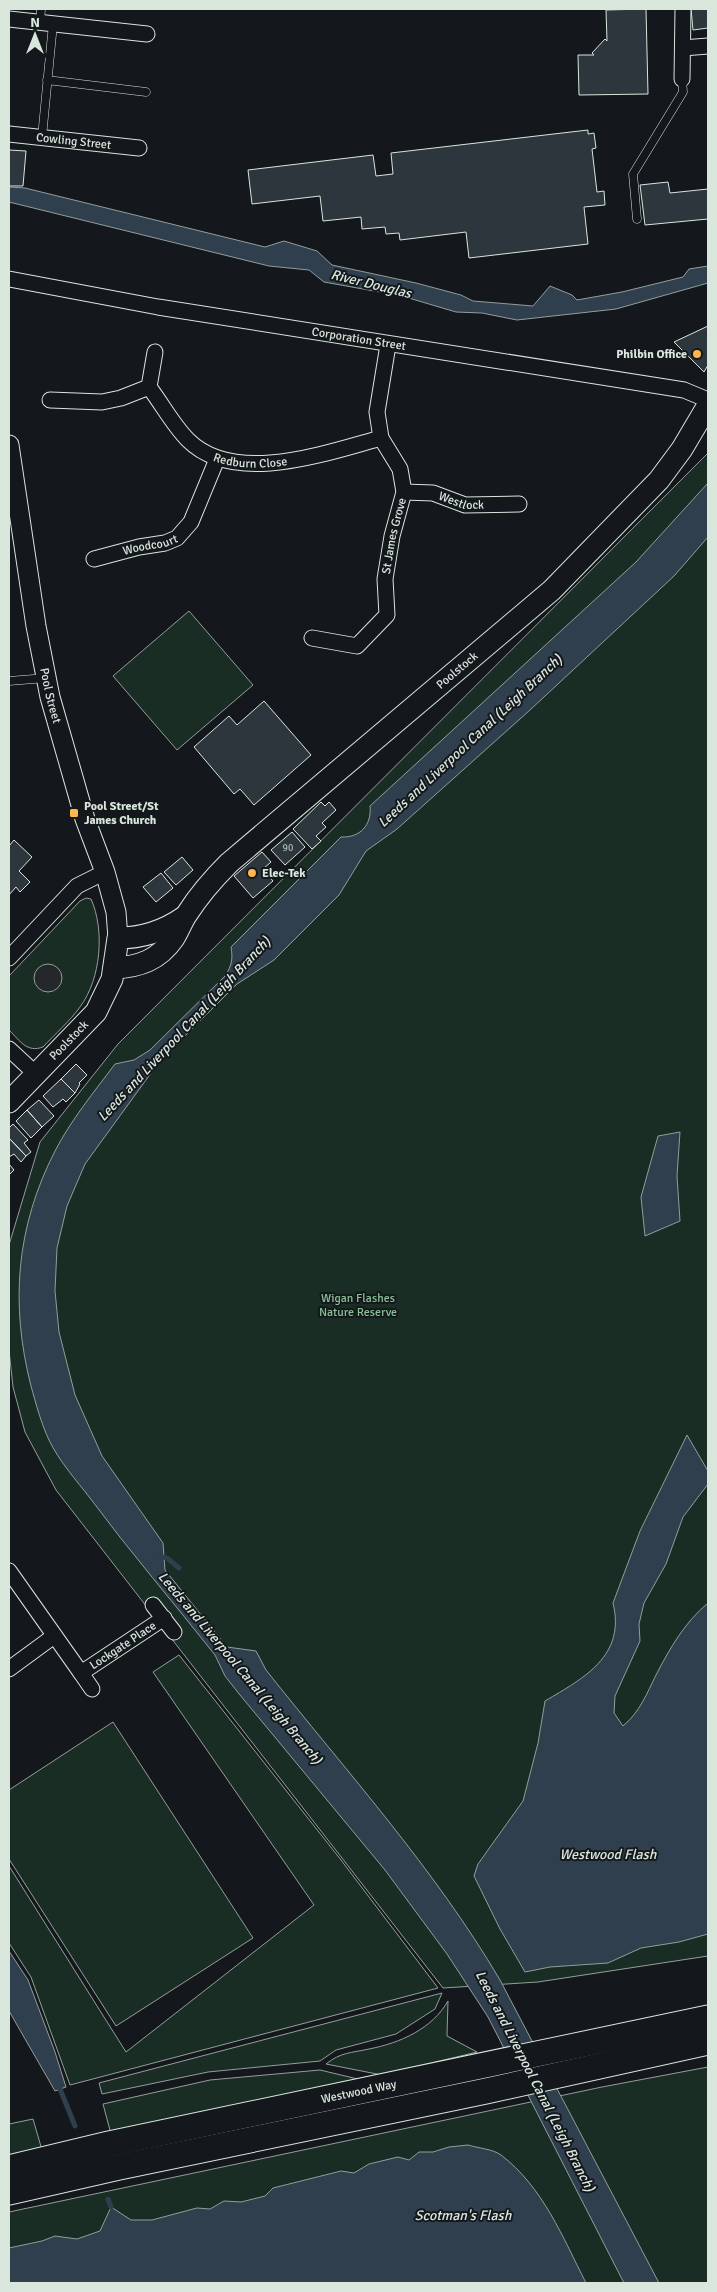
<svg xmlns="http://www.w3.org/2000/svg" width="717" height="2292" font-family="Signika,sans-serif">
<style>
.green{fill:#1a2d24;stroke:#939e99}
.parking{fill:#24282b;stroke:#939e99}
.water{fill:#2f3f4d;stroke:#939e99}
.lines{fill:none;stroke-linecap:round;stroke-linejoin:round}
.stream{stroke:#2f3f4d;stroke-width:5}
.building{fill:#2c363c;stroke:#d8e6dc}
.service-casing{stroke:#d8e6dc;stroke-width:9}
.minor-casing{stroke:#d8e6dc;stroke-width:17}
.tertiary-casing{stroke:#d8e6dc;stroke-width:21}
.secondary-casing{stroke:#d8e6dc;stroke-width:23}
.trunk-casing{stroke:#d8e6dc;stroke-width:27}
.service{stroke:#14181c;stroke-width:8}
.minor{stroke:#14181c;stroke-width:15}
.tertiary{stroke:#14181c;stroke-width:19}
.secondary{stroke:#14181c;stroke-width:21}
.trunk{stroke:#14181c;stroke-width:25}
.poi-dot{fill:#ffb74d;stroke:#14181c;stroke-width:2}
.labels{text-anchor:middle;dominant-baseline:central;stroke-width:4;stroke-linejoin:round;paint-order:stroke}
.number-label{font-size:10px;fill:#adbab4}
.street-label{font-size:12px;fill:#d8e6dc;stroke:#14181c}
.poi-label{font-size:12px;font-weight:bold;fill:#d8e6dc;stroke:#14181c;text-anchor:start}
.park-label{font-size:12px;fill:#8ac095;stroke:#14181c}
.water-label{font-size:14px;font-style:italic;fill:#d8e6dc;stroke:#14181c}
</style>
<rect width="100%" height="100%" fill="#14181c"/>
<path class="green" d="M 708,453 L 708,1956 L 538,1982 L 443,1988 L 56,1490 L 25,1432 L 13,1387 L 9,1350 L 9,1245 L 40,1142 L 118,1044 Z
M 189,611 L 253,685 L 177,750 L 113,676 Z
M 86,898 L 91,899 C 105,930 101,979 80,1007 C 70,1021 55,1034 43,1047 C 27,1053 20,1041 9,1030 L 9,976 L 80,901 Z
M 179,1655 L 341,1860 L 438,1988 L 70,2085 L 31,1977 L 9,1943 L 9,1866 L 126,2052 L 314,1905 L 153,1672 Z
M 113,1722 L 253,1938 L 116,2026 L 9,1859 L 9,1790 Z
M 442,1993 L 435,2009 L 396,2034 L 336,2050 L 320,2061 L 208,2072 L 102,2094 L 99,2083 Z
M 448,2001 L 447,2036 L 477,2052 L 382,2075 L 326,2064 C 341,2052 351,2053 369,2049 C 400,2043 432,2029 448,2001 Z
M 708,2067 L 708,2283 L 9,2283 L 9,2212 L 602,2087 Z
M 320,2070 L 362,2080 L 111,2134 L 103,2104 L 210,2080 Z
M 33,2119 L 42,2150 L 9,2157 L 9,2124 Z"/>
<path class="parking" d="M34 978a14 14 0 1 1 28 0a14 14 0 1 1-28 0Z"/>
<path class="water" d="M 9,187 L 25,188 L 265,247 L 284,241 L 317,251 L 332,265 L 416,283 L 461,295 L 473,301 L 533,306 L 550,286 L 572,295 L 577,300 L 622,292 L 683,277 L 689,269 L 708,266 L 708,283 L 616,309 L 517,320 L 482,313 L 456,312 L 402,296 L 324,282 L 309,270 L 269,266 L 9,202 Z
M 708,483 L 708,537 L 674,576 L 530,710 L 397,829 L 366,851 L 339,895 L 274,960 L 237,984 L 159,1062 L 85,1164 L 67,1206 L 57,1248 L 55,1291 L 59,1332 L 75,1395 L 102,1456 L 163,1543 L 165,1570 L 227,1647 L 256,1651 L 266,1670 C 346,1771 434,1868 500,1980 L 659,2283 L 624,2283 L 488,2017 L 447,1954 L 385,1870 L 240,1695 L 225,1676 L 215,1655 C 174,1603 130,1552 90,1498 C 76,1480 59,1461 49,1440 C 41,1423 36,1404 31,1386 C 10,1304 16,1227 55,1151 C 71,1120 94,1092 115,1064 L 134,1060 L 150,1050 L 225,976 C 232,965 233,959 231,947 L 341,837 C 360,838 372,825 370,806 L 636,562 Z
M 680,1132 L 677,1176 L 680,1221 L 645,1236 L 641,1197 L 658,1136 Z
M 687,1435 L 708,1471 L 708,1484 L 683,1517 L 666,1564 L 644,1603 L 639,1624 L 640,1641 L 615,1696 L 614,1713 L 623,1726 C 640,1712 647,1693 656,1675 C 670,1648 685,1622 708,1603 L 708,1934 L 679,1942 L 641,1948 L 608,1963 L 550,1967 L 525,1972 L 500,1929 L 474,1876 L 478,1864 L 523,1801 L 538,1743 L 545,1701 C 584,1678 626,1656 613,1603 L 640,1531 Z
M 9,1951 L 28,1980 L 55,2052 L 66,2087 L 55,2091 L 9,2011 Z
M 468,2145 C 477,2148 493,2149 501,2155 C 543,2187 563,2238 586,2283 L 9,2283 L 9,2248 L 42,2241 L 55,2236 L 77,2239 L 100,2231 L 111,2207 L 131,2220 L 152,2220 L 197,2208 L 210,2209 L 224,2201 L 241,2202 L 265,2196 L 273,2188 L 341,2171 L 354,2173 L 369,2164 L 398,2157 L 409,2160 L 419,2152 L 433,2152 L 449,2147 Z"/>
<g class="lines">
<path class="stream" d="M 157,1556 L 167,1558 L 179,1568
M 60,2089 L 75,2126
M 108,2199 L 111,2207"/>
</g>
<path class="building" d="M 646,9 L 648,94 L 579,95 L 578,55 L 594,55 L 592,53 L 605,39 L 607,41 L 606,10 Z
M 691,9 L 708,9 L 708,28 L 693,30 Z
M 588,130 L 588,134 L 594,133 L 596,148 L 592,149 L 597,192 L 604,191 L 605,205 L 584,207 L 588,244 L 469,258 L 466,232 L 400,240 L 399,233 L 386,234 L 385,227 L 362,229 L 361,217 L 323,221 L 320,196 L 252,204 L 248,170 L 373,155 L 376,176 L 393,174 L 391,153 Z
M 9,150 L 26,151 L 23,186 L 9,186 Z
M 668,182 L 670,193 L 708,189 L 708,219 L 645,225 L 640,185 Z
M 708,326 L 708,365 L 704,372 L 674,342 Z
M 264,701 L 311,755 L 254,805 L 240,789 L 234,794 L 194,747 L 229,716 L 237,725 Z
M 321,802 L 325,806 L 329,802 L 336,810 L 322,823 L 326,827 L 316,836 L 321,841 L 312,849 L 293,829 Z
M 292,832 L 305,847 L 285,865 L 271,850 Z
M 14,840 L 32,857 L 19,871 L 30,882 L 20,892 L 16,887 L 9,895 L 9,846 Z
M 262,852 L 271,862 L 263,869 L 273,881 L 253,898 L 234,876 Z
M 182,857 L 193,870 L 176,885 L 164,872 Z
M 161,873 L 173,888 L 156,902 L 143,887 Z
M 76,1064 L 87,1075 L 79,1083 L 80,1084 L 75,1093 L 61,1079 Z
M 61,1079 L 75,1093 L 66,1102 L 63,1099 L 53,1107 L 43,1096 Z
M 39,1100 L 54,1116 L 42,1127 L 27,1110 Z
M 27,1110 L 42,1127 L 31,1138 L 16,1121 Z
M 13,1124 L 28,1140 L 24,1143 L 31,1152 L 26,1156 L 9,1138 L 9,1128 Z
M 9,1138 L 26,1156 L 21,1162 L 14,1154 L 9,1157 Z
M 9,1164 L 14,1170 L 9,1175 Z"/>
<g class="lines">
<g class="service-casing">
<path id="service" d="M 40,23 L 41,9
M 47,80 L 146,92
M 42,137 L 53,24
M 637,219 L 633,174 L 683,92 L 682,79
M 9,681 L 46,678"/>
</g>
<g class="minor-casing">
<g id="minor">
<path d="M 9,19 L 147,34"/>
<path d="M 683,48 L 708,46"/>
<path d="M 682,79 L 683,9"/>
<path id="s1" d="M 9,134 L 139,148"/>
<path id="s2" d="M 9,279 L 158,307 L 684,390 L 708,400"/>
<path id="s3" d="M 149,387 C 162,404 173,425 188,440 C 234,486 326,453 381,438"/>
<path d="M 50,400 L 102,402 L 121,398 L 149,387 L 155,352"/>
<path id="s4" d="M 404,492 L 433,493 L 465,505 L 519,504"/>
<path id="s5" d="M 94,559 L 139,547 L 165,543 L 177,538 L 191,522 L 217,459"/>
<path id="s6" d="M 312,638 L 357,646 L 387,615 L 385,579 L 392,536 L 404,492 L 400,469 L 381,438 L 377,412 L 388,345"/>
<path d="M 9,958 L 77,886 L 105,872"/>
<path d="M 9,1049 L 37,1075"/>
<path id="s7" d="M 9,1571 L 81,1673 L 164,1618"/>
<path d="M 153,1605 L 174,1632"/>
<path d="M 9,1669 L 54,1636"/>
<path d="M 81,1673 L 92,1689"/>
</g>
</g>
<g class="tertiary-casing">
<g id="tertiary">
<path id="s8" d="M 9,445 L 36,626 L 50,697 L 85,819 L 105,872 L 116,912 L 118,938"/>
</g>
</g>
<g class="secondary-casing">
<g id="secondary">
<path id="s9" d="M 114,968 C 139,967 159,960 174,938 C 179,930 182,921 187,914 C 199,895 213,879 229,863 L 552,590 L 659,480 L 682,449 L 708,405"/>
<path id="s10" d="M 9,1102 L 96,1012 L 112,979 L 118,938 C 143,938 164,931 184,917"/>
</g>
</g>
<g class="trunk-casing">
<g id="trunk">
<path id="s11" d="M 9,2168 L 109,2144 L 708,2018"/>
<path d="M 9,2192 L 119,2167 L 486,2091 L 708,2042"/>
</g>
</g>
<use href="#service" class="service"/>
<use href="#minor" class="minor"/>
<use href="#tertiary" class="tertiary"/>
<use href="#secondary" class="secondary"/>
<use href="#trunk" class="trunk"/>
</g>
<g class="poi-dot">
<circle cx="697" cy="354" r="5"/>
<rect x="69" y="808" width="10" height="10" rx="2.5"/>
<circle cx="252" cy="873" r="5"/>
</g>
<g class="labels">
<g class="number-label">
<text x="288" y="848">90</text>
</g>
<g class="street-label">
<text stroke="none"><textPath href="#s1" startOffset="65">Cowling Street</textPath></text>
<text stroke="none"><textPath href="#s2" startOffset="355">Corporation Street</textPath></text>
<text stroke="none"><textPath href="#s3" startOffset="134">Redburn Close</textPath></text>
<text stroke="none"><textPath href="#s4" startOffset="59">Westlock</textPath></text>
<text stroke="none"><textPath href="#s6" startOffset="169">St James Grove</textPath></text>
<text stroke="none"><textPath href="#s5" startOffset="58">Woodcourt</textPath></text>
<text stroke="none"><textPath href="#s9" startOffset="462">Poolstock</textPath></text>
<text stroke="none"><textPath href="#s8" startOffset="254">Pool Street</textPath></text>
<text stroke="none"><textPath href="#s10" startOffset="86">Poolstock</textPath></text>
<text stroke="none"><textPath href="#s7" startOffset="175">Lockgate Place</textPath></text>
<text stroke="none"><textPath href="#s11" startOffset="358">Westwood Way</textPath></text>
</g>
<g class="poi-label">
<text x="687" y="354" text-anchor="end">Philbin Office</text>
<text x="84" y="806">Pool Street/St<tspan x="84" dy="14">James Church</tspan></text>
<text x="262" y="873">Elec-Tek</text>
</g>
<g class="park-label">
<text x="358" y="1298">Wigan Flashes<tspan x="358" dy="14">Nature Reserve</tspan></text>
</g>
<g class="water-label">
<text transform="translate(371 284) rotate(14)">River Douglas</text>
<text transform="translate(470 741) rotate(-43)">Leeds and Liverpool Canal (Leigh Branch)</text>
<text transform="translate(184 1029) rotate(-47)">Leeds and Liverpool Canal (Leigh Branch)</text>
<text transform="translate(240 1668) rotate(50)">Leeds and Liverpool Canal (Leigh Branch)</text>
<text x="608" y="1854">Westwood Flash</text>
<text transform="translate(535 2081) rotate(63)">Leeds and Liverpool Canal (Leigh Branch)</text>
<text x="463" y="2215">Scotman's Flash</text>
</g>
</g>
<rect width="717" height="2292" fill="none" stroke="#d8e6dc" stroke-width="20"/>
<g transform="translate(35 35)" stroke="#14181c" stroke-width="4" paint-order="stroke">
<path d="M0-4L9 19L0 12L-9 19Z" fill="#d8e6dc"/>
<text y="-8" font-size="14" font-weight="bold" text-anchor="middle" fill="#d8e6dc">N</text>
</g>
</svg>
